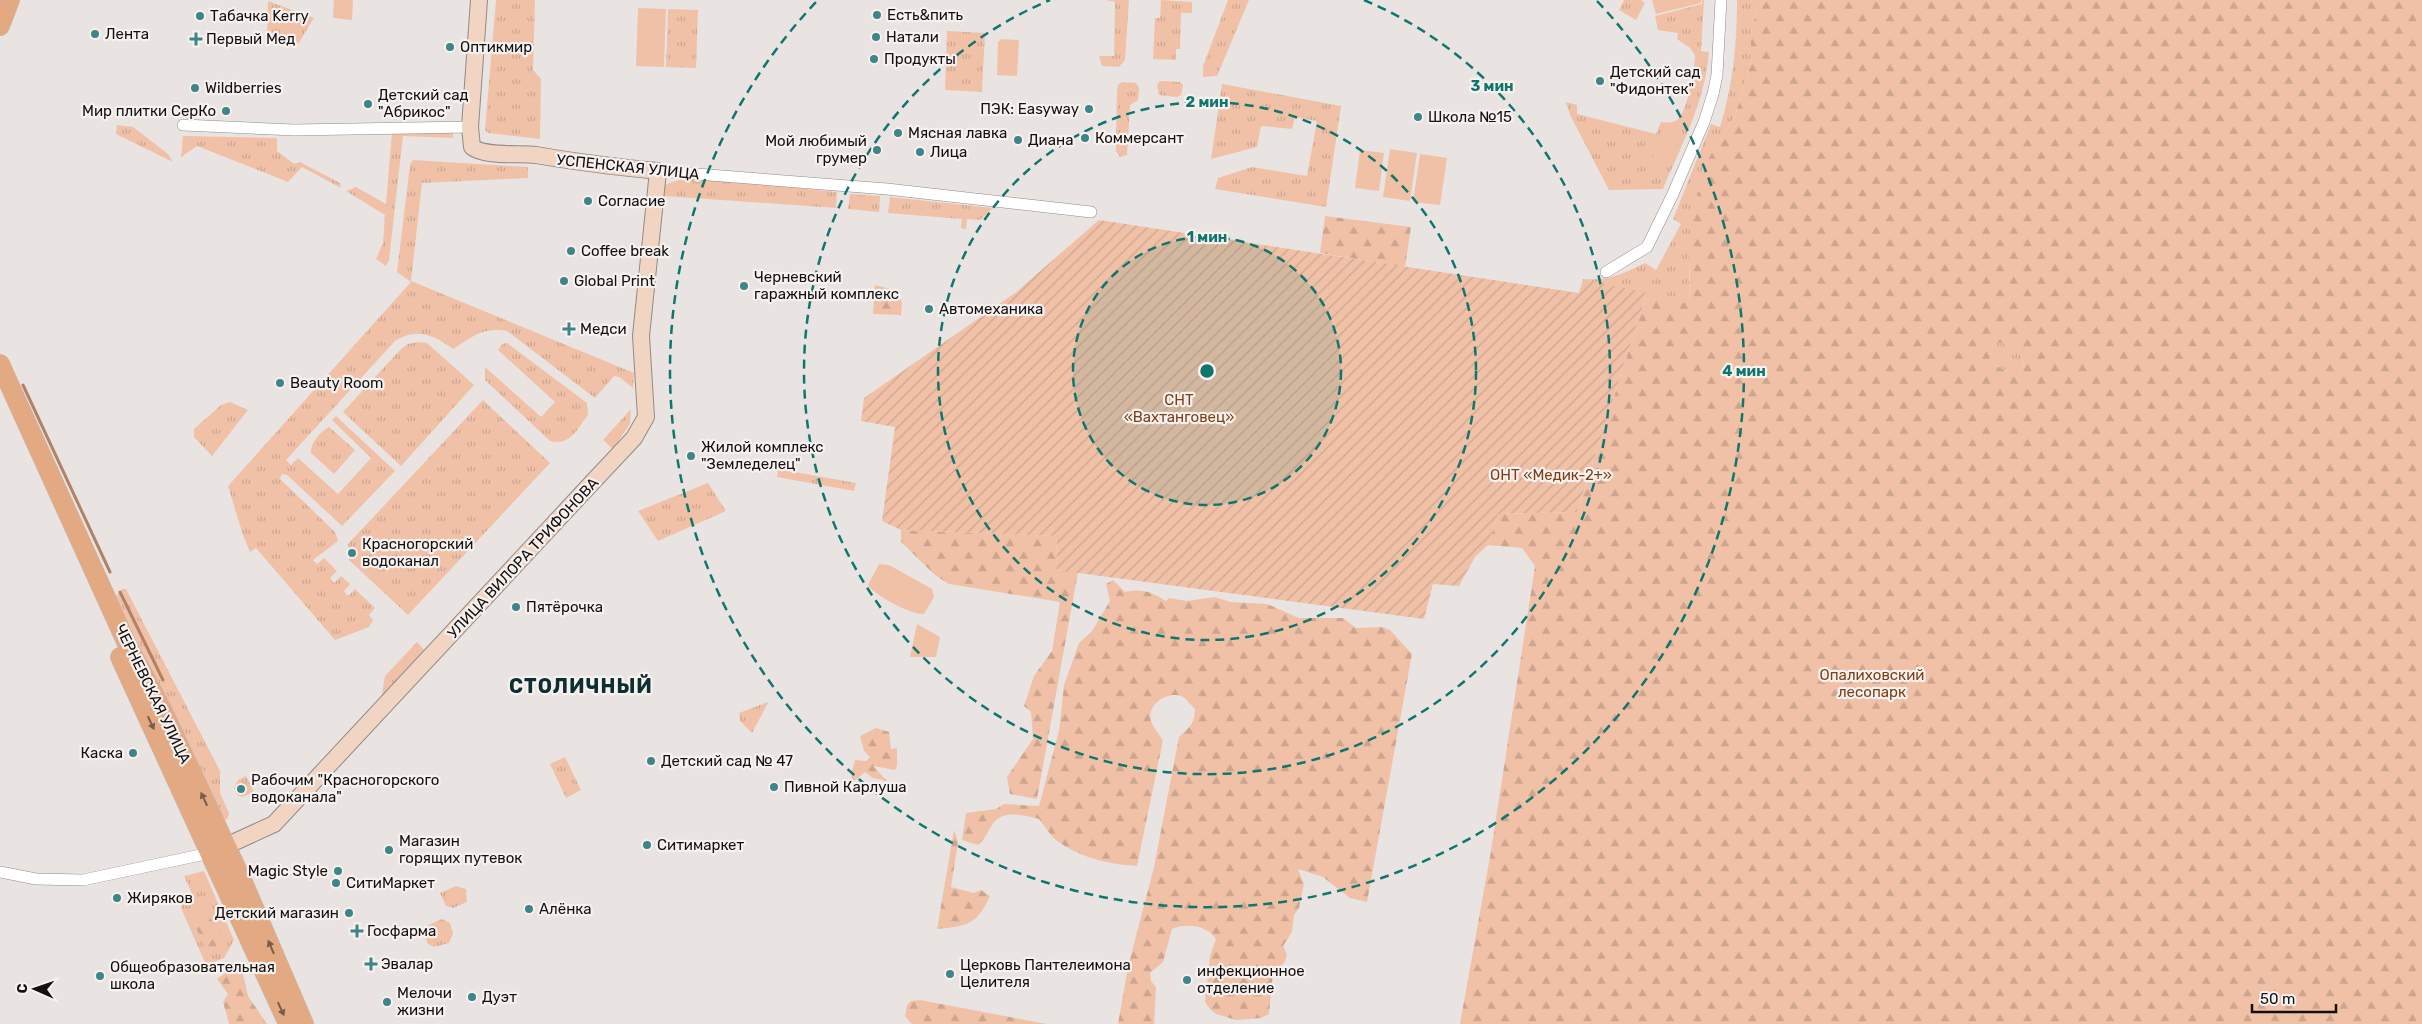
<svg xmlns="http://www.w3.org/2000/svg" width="2422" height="1024" font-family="Rubik,sans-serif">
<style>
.grass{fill:url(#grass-tufts)}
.forest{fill:url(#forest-firs);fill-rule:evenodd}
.garden{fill:url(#garden-furrows)}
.pitch{fill:#f0c1a7}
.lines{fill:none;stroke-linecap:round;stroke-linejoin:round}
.stream{stroke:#b28267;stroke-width:3}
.street-casing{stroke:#908b89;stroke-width:12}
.secondary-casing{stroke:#908b89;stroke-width:18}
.primary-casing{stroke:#c1c1c1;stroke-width:20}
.street{stroke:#fff;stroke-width:11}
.secondary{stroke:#f1d4c1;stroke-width:16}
.primary{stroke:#e2a983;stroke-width:19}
.oneway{fill:#7a5d4a}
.ring{fill:none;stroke:#0f766e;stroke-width:2.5;stroke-dasharray:9 6}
.poi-dot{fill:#3d8589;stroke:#f7f1ef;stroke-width:2}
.labels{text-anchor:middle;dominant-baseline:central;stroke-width:4.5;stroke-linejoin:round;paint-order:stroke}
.poi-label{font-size:15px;fill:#121110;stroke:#f7f1ef;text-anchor:start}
.street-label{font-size:15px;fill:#121110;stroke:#f7f1ef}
.park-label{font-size:15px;fill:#7d3f16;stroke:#f7f1ef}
.district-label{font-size:20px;font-weight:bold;letter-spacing:1px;fill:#0c3032;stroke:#f7f1ef}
.centre{fill:#0f766e;stroke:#f7f1ef;stroke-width:2.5}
.ring-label{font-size:15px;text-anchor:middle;font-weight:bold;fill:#0f766e;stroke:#f7f1ef;stroke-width:4.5;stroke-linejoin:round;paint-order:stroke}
</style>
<defs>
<pattern id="grass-tufts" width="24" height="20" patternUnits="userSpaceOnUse" patternTransform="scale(1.25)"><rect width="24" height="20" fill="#f0c1a7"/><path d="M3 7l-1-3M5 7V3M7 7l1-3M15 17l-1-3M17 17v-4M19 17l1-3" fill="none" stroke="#cda58f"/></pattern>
<pattern id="forest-firs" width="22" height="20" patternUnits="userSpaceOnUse" patternTransform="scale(1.25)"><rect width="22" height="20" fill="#f0c1a7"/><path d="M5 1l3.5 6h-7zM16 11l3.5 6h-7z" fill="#cda58f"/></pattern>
<pattern id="garden-furrows" width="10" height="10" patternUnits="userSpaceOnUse" patternTransform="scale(1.25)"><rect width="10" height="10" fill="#f0c1a7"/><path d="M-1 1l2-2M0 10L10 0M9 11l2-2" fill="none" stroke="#cda58f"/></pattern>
</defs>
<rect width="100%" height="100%" fill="#e9e4e2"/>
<path class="grass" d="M 496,0 L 535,0 L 533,70 L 541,79 L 540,139 L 488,133 L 485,130 Z
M 1106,0 L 1129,0 L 1125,60 L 1119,67 L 1102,66 L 1099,56 L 1114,56 L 1115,2 Z
M 1161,0 L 1192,2 L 1192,13 L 1181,13 L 1180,49 L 1176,49 L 1176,60 L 1153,59 L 1155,18 L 1160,18 Z
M 1228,0 L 1249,0 L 1217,76 L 1203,77 L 1203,66 Z
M 1624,0 L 1641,0 L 1645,3 L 1636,20 L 1619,10 Z
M 1702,0 L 1704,0 L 1701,51 L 1709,52 C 1705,102 1682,144 1663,189 L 1609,190 L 1570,115 L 1566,102 L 1577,105 L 1577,114 L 1656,134 L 1661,122 C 1667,123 1675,123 1679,118 C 1688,108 1695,67 1695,55 L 1690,48 L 1677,39 L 1678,33 L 1658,30 L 1655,16 L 1702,4 Z
M 1737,0 L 1767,0 L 1758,6 L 1751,33 L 1751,63 L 1735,116 L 1705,164 L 1689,268 L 1690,305 L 1583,279 C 1609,281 1622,274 1645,263 L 1656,270 L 1681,224 L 1673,219 L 1711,124 L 1720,127 C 1733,85 1737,44 1737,0 Z
M 268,1 L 314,18 L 298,44 L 267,38 Z
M 668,9 L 698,10 L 696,68 L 666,67 Z
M 947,31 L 985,33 L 982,92 L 945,90 Z
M 1160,81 L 1180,82 L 1183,85 L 1181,95 L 1177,97 L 1159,95 L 1157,85 Z
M 1122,82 L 1136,83 L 1139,88 L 1138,100 L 1130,105 L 1127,155 L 1120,157 L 1116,151 L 1117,90 L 1118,85 Z
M 1222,84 L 1341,106 L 1326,207 L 1215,189 L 1218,178 L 1252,167 L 1307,176 L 1317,121 L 1295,117 L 1292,129 L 1261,126 L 1257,147 L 1211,159 Z
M 117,125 L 133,127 L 168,154 L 173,162 L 116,134 Z
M 453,131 L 453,138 L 403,136 L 389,260 L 386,266 L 376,259 L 383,243 L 385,215 L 346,191 L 356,187 L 386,204 L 392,133 Z
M 183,136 L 277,138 L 277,151 L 294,164 L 300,162 L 340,183 L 341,188 L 302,167 L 288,182 L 197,146 L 181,157 Z
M 413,160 L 528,167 L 528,178 L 422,183 L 411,281 L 634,373 L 633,388 L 619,377 L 614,376 L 595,398 L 507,331 C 482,327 474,336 453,349 C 434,335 417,327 395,341 L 286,460 L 291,465 L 298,458 L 338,494 L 371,458 L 332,420 L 336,416 L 395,471 L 342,526 L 287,475 L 282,474 L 280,479 L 335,532 L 338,541 L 313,560 L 317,564 L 324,558 L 337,571 L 330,578 L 334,583 L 341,576 L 350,584 L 344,591 L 348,596 L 355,589 L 375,608 L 369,615 L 373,620 L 369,627 L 335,640 L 256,548 L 250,552 L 243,535 L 228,486 L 411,282 L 397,272 L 410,165 Z
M 686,177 L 837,192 L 836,208 L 664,196 L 665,185 Z
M 850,194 L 880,196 L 879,212 L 848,209 Z
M 890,197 L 993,208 L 980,220 L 967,219 L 966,229 L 961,228 L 962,219 L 888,213 Z
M 418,342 L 427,343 L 474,385 L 401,466 L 343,412 L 400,350 L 408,344 Z
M 507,343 L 587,403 L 588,415 C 576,430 571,446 550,441 L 485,380 L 485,367 L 541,417 L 555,402 L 498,350 L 502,344 Z
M 1995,343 C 2013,343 2024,352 2024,370 C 2011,373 2000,370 1990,360 L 1991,351 Z
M 483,400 L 550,463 L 408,615 L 349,560 L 348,544 Z
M 230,402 L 248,410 L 212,456 L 194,437 L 194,429 L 221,405 Z
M 631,409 L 630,424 L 613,449 L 603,440 Z
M 329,427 L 355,450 L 334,474 L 311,453 C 310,443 320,432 329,427 Z
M 778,469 L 856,483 L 854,491 L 777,477 Z
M 708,483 L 726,511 L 658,541 L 638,511 Z
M 122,589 L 126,589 L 220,771 L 220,793 L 229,813 L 227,819 L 221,821 L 116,596 Z
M 417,642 L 425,651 L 381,700 L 385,676 Z
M 768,702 L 768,703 L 752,733 L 740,721 L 739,713 Z
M 565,757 L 581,790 L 566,798 L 550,764 Z
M 246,776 L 254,792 L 242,797 L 237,795 L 234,788 L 238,780 Z
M 204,871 L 234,940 L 224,958 L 206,965 L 181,908 L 184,900 L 193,896 L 184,876 Z
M 456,886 L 466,889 L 467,902 L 453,908 L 446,906 L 440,893 Z
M 442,919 L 450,923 L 453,934 L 449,943 L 434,947 L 428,944 L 422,928 Z"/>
<path class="forest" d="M 1767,0 L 2422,0 L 2422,1024 L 1460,1024 L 1491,851 L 1535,566 L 1522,548 L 1488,545 L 1498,514 L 1577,512 L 1647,293 L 1690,304 L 1689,244 L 1692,219 L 1705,164 L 1735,116 L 1751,63 L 1751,33 L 1758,6 ZM 1995,343 C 2012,343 2024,352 2024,370 C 2011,373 2000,370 1990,360 L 1991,351 Z
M 1325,216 L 1411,227 L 1405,267 L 1320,253 Z
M 875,285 L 894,290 L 902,302 L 901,315 L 873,314 Z
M 901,530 L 1057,536 L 1056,570 L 1078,572 L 1037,799 L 1010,794 L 1007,777 L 1033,739 L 1031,712 L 1024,706 L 1034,676 L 1052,651 L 1060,602 L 949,584 L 935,575 L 901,542 Z
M 1113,580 L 1125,592 C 1142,588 1152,592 1166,601 L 1169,598 L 1187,601 L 1214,597 L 1231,602 L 1267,604 L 1299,618 L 1343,618 L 1356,628 L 1382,627 L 1390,630 L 1412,654 L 1367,902 L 1350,898 L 1323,877 L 1298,869 L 1304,884 L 1299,908 L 1294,915 L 1292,932 L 1283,946 L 1287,954 L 1285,962 L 1273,973 L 1269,1014 L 1261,1018 L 1236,1020 L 1216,1014 L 1210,1009 L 1205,1002 L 1210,956 L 1216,939 C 1207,925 1186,923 1172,929 L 1163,962 L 1150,973 L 1151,981 L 1156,987 L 1154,1024 L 1118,1024 L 1128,967 L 1154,867 L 1179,737 C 1189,728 1195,723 1195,709 C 1191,705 1186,698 1181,696 C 1167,691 1146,705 1151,721 C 1153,727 1159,735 1163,740 L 1137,866 C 1108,864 1080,858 1056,840 C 1050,835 1044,825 1039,819 C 1023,815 1002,809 992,825 C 987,833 985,839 978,845 L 962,840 L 966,813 L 996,809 L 1004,804 L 1039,806 L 1059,731 L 1064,685 L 1079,643 L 1092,631 L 1110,601 L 1106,584 Z
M 876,728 L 889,732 L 891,749 L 897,748 L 897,766 L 895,770 L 873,766 L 887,781 L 873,778 L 865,772 L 852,783 L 851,774 L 855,760 L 866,761 L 870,757 L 864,751 L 860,736 Z
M 954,830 L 958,842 L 951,887 L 974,893 L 981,890 L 990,896 C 977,925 967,926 937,929 Z
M 208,916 L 219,929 L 227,948 L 210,956 L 193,922 L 197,917 Z
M 225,973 L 243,974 L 248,996 L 267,1024 L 229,1024 L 223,1002 L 228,994 L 217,979 Z
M 920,1000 L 1047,1024 L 912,1024 L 905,1016 L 907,1005 L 911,1001 Z"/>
<path class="garden" d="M 1099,220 L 1579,293 L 1583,279 L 1647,293 L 1577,512 L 1498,514 L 1488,545 L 1475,557 L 1459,586 L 1433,584 L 1424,619 L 1056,570 L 1057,536 L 901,530 L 882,521 L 895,427 L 861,421 L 864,398 L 1015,293 Z"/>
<path class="pitch" d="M 334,0 L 353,0 L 352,20 L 333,18 Z
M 1652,0 L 1701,0 L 1701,3 L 1656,14 Z
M 638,8 L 666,9 L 664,67 L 636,66 Z
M 1001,39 L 1019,40 L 1017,76 L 997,75 L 998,42 Z
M 1662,137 L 1678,144 L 1665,172 L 1649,165 Z
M 1390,149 L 1417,153 L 1410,201 L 1383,197 Z
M 1360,150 L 1384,153 L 1379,191 L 1355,188 Z
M 1420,154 L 1447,158 L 1440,205 L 1413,202 Z
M 879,564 L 889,565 L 932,589 L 934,597 L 924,614 C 911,615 874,595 868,585 Z
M 917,624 L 940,637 L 936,657 L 910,657 Z"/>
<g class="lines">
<path class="stream" d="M 23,385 L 110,572
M 120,592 L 163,680"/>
<g class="street-casing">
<path id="street" d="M 183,125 L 294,130 L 470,127
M 658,171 L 887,189 L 1091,212
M 1606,272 L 1647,247 L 1672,196 L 1704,122 L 1713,94 L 1717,75 L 1721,0
M 0,872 L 36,879 L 83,880 L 210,853"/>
</g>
<g class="secondary-casing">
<path id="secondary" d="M 215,851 L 274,824 L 588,487 L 634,438 L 646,417 L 641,336 L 658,171 C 617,167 576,162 536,155 C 519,153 485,157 472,147 L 470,127 L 479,0"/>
</g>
<g class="primary-casing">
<path id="primary" d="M 0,26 L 10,0
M 0,364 L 128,646 L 162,709 L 243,882 L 304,1024
M 120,657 L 288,1024"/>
</g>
<use href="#street" class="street"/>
<use href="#secondary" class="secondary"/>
<use href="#primary" class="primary"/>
</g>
<defs><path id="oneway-solid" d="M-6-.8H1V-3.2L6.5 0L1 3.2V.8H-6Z" transform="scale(1.25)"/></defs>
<g class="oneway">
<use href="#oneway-solid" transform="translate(151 723) rotate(65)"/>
<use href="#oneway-solid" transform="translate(204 799) rotate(-115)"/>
<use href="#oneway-solid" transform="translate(271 947) rotate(-113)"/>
<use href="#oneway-solid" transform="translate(281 1009) rotate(65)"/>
</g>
<circle cx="1207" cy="371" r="134" fill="#0f766e" fill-opacity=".12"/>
<g class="ring">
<circle cx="1207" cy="371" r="134"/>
<circle cx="1207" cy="371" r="269"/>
<path d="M1364 0A403 403 0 1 1 1050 0"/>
<path d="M1597 1A537 537 0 1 1 817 1"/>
</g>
<g class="poi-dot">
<circle cx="877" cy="15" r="5"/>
<circle cx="200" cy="16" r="5"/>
<circle cx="95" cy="34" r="5"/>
<circle cx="876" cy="37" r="5"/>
<path d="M193.5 31.5h5v5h5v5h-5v5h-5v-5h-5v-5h5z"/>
<circle cx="450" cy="47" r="5"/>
<circle cx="874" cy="59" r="5"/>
<circle cx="1600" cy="81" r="5"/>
<circle cx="195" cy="88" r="5"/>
<circle cx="368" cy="104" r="5"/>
<circle cx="1089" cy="109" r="5"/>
<circle cx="226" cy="111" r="5"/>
<circle cx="1418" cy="117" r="5"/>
<circle cx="898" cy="133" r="5"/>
<circle cx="1085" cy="138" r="5"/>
<circle cx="1018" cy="140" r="5"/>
<circle cx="877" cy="150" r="5"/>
<circle cx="920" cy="152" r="5"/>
<circle cx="588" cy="201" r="5"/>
<circle cx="571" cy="251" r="5"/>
<circle cx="564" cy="281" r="5"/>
<circle cx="744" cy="286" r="5"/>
<circle cx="929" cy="309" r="5"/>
<path d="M566.5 321.5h5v5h5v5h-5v5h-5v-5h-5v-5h5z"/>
<circle cx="280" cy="383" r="5"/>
<circle cx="691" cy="456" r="5"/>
<circle cx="352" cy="553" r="5"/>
<circle cx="516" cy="607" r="5"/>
<circle cx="133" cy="753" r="5"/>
<circle cx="651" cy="761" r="5"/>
<circle cx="774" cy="787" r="5"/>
<circle cx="241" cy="789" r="5"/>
<circle cx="647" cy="845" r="5"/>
<circle cx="389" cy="850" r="5"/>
<circle cx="338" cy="871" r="5"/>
<circle cx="336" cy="883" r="5"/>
<circle cx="117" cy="898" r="5"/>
<circle cx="529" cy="909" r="5"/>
<circle cx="349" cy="913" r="5"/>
<path d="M354.5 923.5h5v5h5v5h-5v5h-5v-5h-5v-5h5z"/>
<path d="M368.5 956.5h5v5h5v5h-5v5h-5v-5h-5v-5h5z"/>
<circle cx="950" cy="974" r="5"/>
<circle cx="100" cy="976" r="5"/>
<circle cx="1187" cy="980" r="5"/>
<circle cx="472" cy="997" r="5"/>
<circle cx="387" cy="1002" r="5"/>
</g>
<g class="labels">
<g class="poi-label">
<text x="887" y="15">Есть&amp;пить</text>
<text x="210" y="16">Табачка Kerry</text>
<text x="105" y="34">Лента</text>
<text x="886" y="37">Натали</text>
<text x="206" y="39">Первый Мед</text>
<text x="460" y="47">Оптикмир</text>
<text x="884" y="59">Продукты</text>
<text x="1610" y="72">Детский сад<tspan x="1610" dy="17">"Фидонтек"</tspan></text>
<text x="205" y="88">Wildberries</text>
<text x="378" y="95">Детский сад<tspan x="378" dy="17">"Абрикос"</tspan></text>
<text x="1079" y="109" text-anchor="end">ПЭК: Easyway</text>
<text x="216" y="111" text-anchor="end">Мир плитки СерКо</text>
<text x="1428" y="117">Школа №15</text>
<text x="908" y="133">Мясная лавка</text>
<text x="1095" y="138">Коммерсант</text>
<text x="1028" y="140">Диана</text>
<text x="867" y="141" text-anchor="end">Мой любимый<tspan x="867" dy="17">грумер</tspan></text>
<text x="930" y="152">Лица</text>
<text x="598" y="201">Согласие</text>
<text x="581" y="251">Coffee break</text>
<text x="754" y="277">Черневский<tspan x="754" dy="17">гаражный комплекс</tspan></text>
<text x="574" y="281">Global Print</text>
<text x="939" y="309">Автомеханика</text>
<text x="580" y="329">Медси</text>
<text x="290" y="383">Beauty Room</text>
<text x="701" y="447">Жилой комплекс<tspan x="701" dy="17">"Земледелец"</tspan></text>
<text x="362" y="544">Красногорский<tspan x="362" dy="17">водоканал</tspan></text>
<text x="526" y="607">Пятёрочка</text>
<text x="123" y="753" text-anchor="end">Каска</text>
<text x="661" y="761">Детский сад № 47</text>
<text x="251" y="780">Рабочим "Красногорского<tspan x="251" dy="17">водоканала"</tspan></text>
<text x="784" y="787">Пивной Карлуша</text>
<text x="399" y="841">Магазин<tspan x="399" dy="17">горящих путевок</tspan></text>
<text x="657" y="845">Ситимаркет</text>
<text x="328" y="871" text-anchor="end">Magic Style</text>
<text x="346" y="883">СитиМаркет</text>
<text x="127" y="898">Жиряков</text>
<text x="539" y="909">Алёнка</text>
<text x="339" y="913" text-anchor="end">Детский магазин</text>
<text x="367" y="931">Госфарма</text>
<text x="381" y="964">Эвалар</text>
<text x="960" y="965">Церковь Пантелеимона<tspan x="960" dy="17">Целителя</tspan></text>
<text x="110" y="967">Общеобразовательная<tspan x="110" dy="17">школа</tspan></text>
<text x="1197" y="971">инфекционное<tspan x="1197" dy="17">отделение</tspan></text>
<text x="397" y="993">Мелочи<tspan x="397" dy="17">жизни</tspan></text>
<text x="482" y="997">Дуэт</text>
</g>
<g class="street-label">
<text transform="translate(628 167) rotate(6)">УСПЕНСКАЯ УЛИЦА</text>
<text transform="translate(523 558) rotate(-47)">УЛИЦА ВИЛОРА ТРИФОНОВА</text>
<text transform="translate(153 694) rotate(64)">ЧЕРНЕВСКАЯ УЛИЦА</text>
</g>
<g class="park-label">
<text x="1179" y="400">СНТ<tspan x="1179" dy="17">«Вахтанговец»</tspan></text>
<text x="1551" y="475">ОНТ «Медик-2+»</text>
<text x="1872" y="675">Опалиховский<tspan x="1872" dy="17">лесопарк</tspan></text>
</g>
<g class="district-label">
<text x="581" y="686">СТОЛИЧНЫЙ</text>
</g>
</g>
<circle cx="1207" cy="371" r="8" class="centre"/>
<g class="ring-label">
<text x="1492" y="91">3 мин</text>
<text x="1207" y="107">2 мин</text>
<text x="1207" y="242">1 мин</text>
<text x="1744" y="376">4 мин</text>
</g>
<g transform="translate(35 989) rotate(272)" stroke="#f7f1ef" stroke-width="4" paint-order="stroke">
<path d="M0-4L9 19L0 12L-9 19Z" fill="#121110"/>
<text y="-8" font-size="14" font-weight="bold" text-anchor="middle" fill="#121110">С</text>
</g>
<path d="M2252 1004v8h84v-8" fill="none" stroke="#121110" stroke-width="2.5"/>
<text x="2260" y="1004" font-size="15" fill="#121110" stroke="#f7f1ef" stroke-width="4" paint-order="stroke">50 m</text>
</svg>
